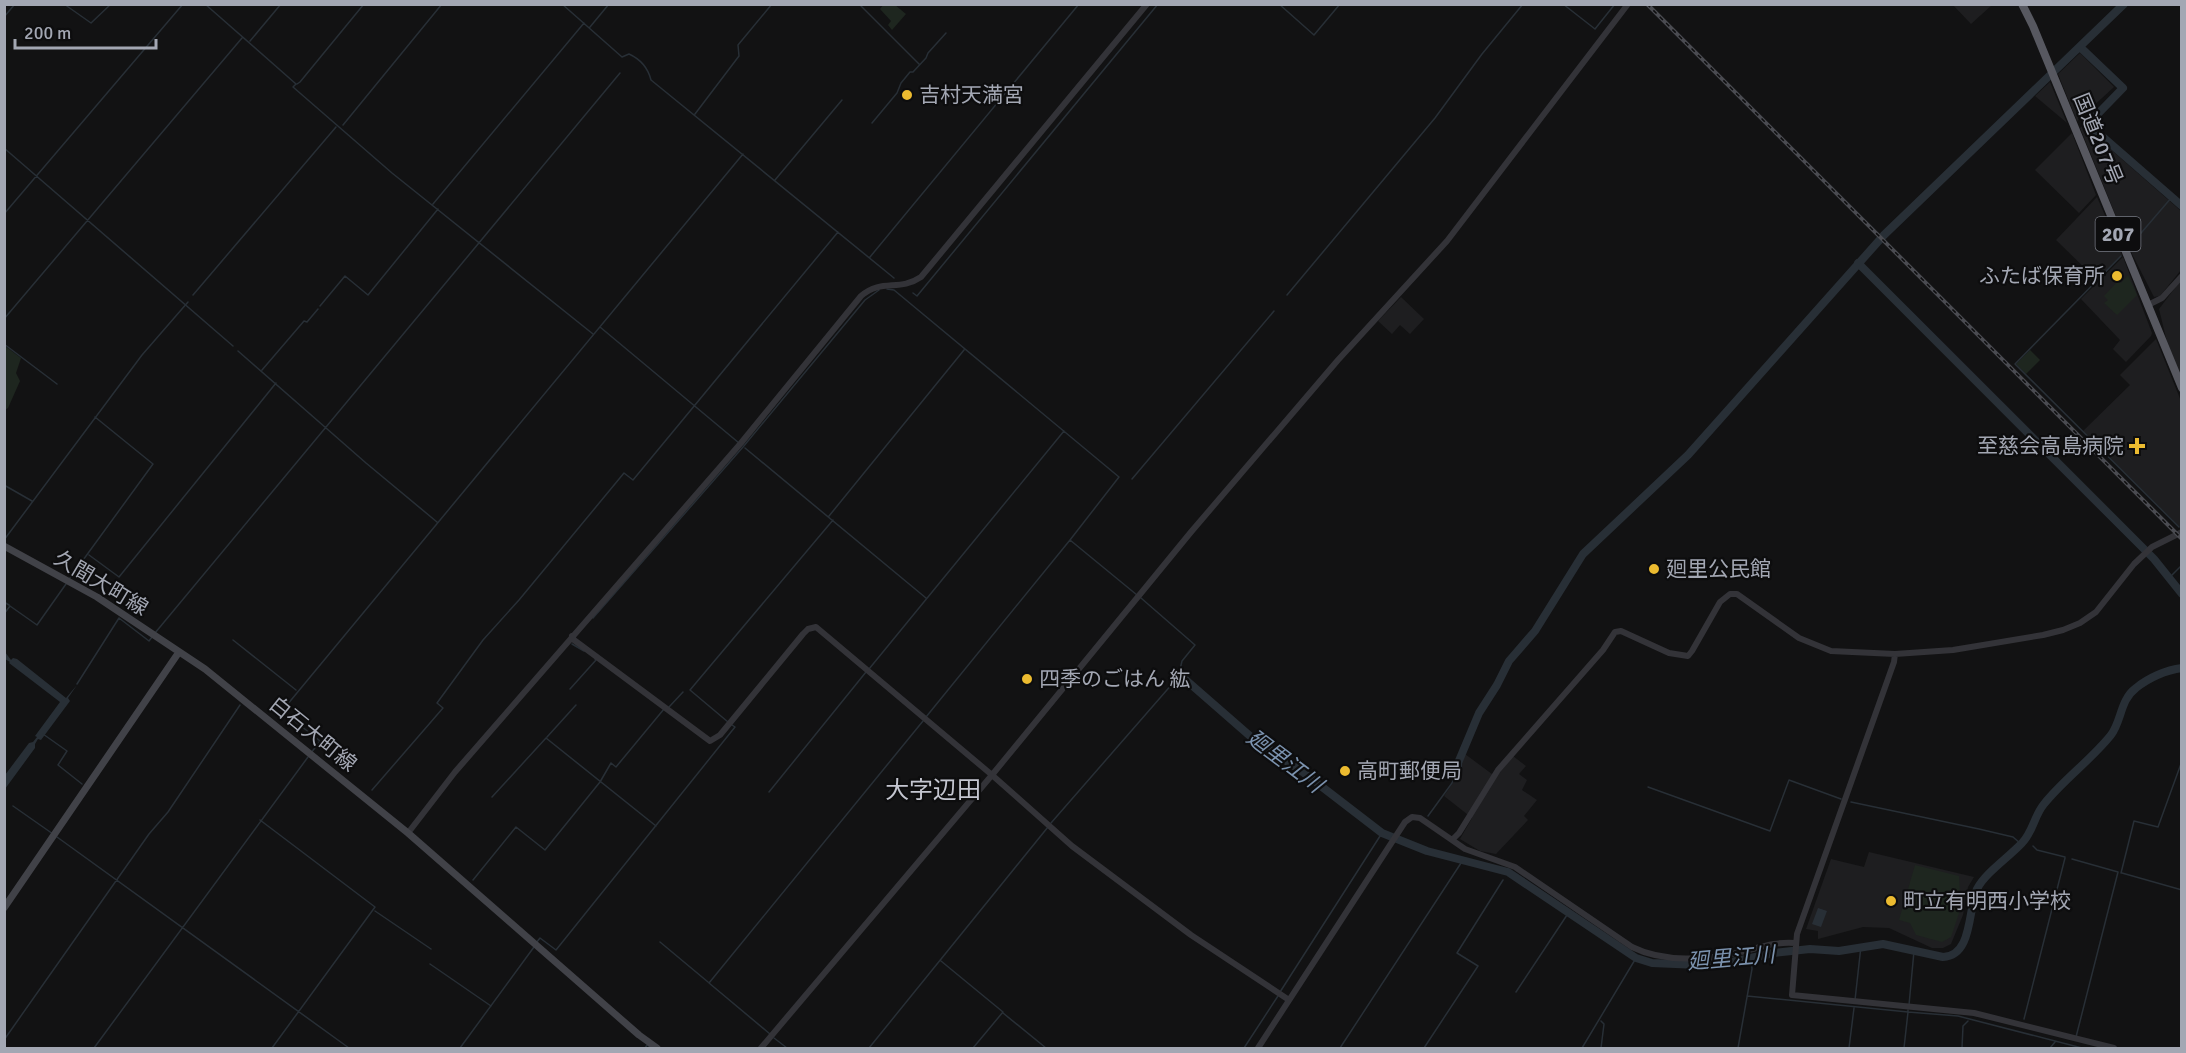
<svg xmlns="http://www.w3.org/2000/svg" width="2186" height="1053" font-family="Signika,'Noto Sans JP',sans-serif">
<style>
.built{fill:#1e1e20}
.green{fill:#1e261f}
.water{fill:#282f36}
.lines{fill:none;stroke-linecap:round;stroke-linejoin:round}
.stream{stroke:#282f36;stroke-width:1.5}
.river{stroke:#282f36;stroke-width:8}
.tertiary{stroke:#333338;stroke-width:6}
.secondary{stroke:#414248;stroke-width:7}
.trunk{stroke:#575860;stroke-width:8}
.rail-casing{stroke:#4a4b51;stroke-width:4}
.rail{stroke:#0d0d0e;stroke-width:1.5;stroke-dasharray:4.5;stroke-linecap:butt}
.poi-dot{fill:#ecbb30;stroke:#0d0d0e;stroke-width:2}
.labels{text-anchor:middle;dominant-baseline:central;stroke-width:4.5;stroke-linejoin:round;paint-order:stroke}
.shield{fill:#0d0d0e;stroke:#767982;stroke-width:1.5}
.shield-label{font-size:20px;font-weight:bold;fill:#a3a7b3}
.poi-label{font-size:21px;fill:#a3a7b3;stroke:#0d0d0e;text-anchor:start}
.street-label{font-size:21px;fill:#a3a7b3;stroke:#0d0d0e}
.water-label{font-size:22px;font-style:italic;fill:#7b92ae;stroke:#0d0d0e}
.quarter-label{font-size:24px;fill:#c4c6d0;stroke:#0d0d0e}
</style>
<rect width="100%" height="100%" fill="#121213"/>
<path class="built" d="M 1953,5 L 1992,5 L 1971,24 Z
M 2080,53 L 2114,87 L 2077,121 L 2058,74 Z
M 2050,82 L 2067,123 L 2035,96 Z
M 2083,125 L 2181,211 L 2181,270 L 2160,296 L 2154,297 L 2129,248 L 2080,128 Z
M 2072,133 L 2096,195 L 2079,213 L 2035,170 Z
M 2097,197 L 2122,255 L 2097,280 L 2056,240 Z
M 2123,257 L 2152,333 L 2151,336 L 2126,362 L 2113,349 L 2120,340 L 2081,299 Z
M 2181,280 L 2181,377 L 2167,342 L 2159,309 Z
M 1401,297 L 1424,319 L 1410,334 L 1400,325 L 1392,334 L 1378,321 Z
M 2156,339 L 2181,401 L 2182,526 L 2180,527 L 2083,431 L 2130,385 L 2120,375 Z
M 1465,754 L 1496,777 L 1513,756 L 1526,766 L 1519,774 L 1527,780 L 1522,790 L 1537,800 L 1524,816 L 1528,820 L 1496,854 L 1480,851 L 1460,839 L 1472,818 L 1444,796 L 1459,774 L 1460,763 Z
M 1869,852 L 1974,877 L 1968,887 L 1963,915 L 1951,944 L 1943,948 L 1932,948 L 1889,928 L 1863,927 L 1818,939 L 1818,931 L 1806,929 L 1831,859 L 1864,867 Z"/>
<path class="green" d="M 884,4 L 895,5 L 906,14 L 892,30 L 888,25 L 891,21 L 880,9 Z
M 2128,275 L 2137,295 L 2117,315 L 2104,303 L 2108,300 L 2104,296 L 2118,281 L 2121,283 Z
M 5,346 L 21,358 L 16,373 L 20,381 L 8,408 L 5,410 Z
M 2030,350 L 2040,360 L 2026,374 L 2016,364 Z
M 1915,865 L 1959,876 L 1961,907 L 1951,937 L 1942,942 L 1916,935 L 1910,923 L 1899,920 Z"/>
<path class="water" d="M 5,652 L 11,660 L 13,658 L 17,659 L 66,698 L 77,685 L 68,698 L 70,701 L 41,740 L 38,739 L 35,744 L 35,748 L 5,789 L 5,775 L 29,743 L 33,742 L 37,737 L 35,736 L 60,702 L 9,663 L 10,662 L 5,659 Z
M 1818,908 L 1827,911 L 1821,927 L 1812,924 Z"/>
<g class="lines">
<path class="stream" d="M 64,4 L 91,23 L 111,4
M 205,4 L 296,84 L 293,87 L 392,173 L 593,334
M 562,4 L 622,57 L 629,54 C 640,59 648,68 651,80 L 894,278
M 859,4 L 919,64
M 1279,4 L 1314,35 L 1340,4
M 1563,4 L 1595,29 L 1615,4
M 4,17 L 15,4
M 590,27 L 609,4
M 250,41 L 281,4
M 297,84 L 300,82 L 364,4
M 695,114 L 739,56 L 738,45 L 772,4
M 872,123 L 897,93 L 901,83 L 910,72 L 913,72 L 926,58 L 928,53 L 946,33
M 343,125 L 442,4
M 4,148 L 233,346
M 775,180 L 842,100
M 433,204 L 584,23
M 4,214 L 183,4
M 2129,247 L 2172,197
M 2121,256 L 2015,364 L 2179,527
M 870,257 L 1079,4
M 887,289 L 894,290 L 1119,477 L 1070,540 L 1137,595
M 913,293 L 917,296 L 1158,4
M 193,295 L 336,127
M 1287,295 L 1435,118 L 1482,54 L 1523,4
M 320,306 L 345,276 L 368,295 L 438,209
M 4,319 L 242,38
M 600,327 L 739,443
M 4,344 L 57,384
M 238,351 L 366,463 L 437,522
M 262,370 L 304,321 L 307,322 L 318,309
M 745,448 L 926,598
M 1132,479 L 1274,311
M 4,485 L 32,501
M 829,516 L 964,350
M 4,540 L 142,355 L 188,302
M 89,555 L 119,577 L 276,383
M 70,578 L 153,464 L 95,417
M 2169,578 L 2182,565
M 1141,598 L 1195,645 L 1182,661 L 1179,674
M 4,602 L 9,605
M 4,614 L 10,606 L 37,625 L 66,584
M 593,618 L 743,447 L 865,300 L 879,290
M 155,633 L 620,73
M 233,640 L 296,690
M 572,644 L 584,651
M 869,669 L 1064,431
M 77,684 L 119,618 L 149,641 L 152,637
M 570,689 L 596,660 L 595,659
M 669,707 L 683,692
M 926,717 L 1070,540
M 728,722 L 690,690 L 833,520
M 43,734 L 67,751 L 58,765 L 82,784
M 547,737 L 576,705
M 311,753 L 320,741 L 282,711 L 743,154
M 1648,787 L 1770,831 L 1789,780 L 1841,799
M 372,790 L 443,708 L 437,703 L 483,640 L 519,600 L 624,473 L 633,480 L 838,232
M 769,792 L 866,672
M 492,797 L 546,738 L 656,826
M 1851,802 L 1979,829 L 2013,837 L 2021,844
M 13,806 L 53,834
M 1428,816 L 1452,783 L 1458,769
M 260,820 L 375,907 L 272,1048
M 1051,823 L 1180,675
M 57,837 L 349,1048
M 2026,838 L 2028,840
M 2033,846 L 2037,850 L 2065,857
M 2072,859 L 2118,872
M 2121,873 L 2134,821 L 2158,827 L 2182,761
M 2122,873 L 2182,890
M 1507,874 L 1508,872
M 473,880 L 516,827 L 545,850 L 600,782 L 611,763 L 616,767 L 664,709
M 375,911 L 431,949
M 660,942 L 708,982
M 536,943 L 540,938 L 556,950 L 735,727 L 732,725
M 941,961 L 1003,1012 L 973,1048
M 430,964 L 491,1006
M 1280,992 L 1382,833
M 1516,992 L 1569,912
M 1747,996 L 1908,1012 L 1908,1010
M 1855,1000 L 1861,946
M 1909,1005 L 1914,951
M 1003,1013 L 1046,1048
M 2024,1019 L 2065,858
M 1601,1021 L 1604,1024 L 1601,1048
M 770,1034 L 709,983 L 923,721
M 2076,1037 L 2118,872
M 774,1038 L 787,1048
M 4,1040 L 149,834 L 168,812 L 240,705
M 94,1048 L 308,757
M 460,1048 L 534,947
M 645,1048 L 647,1045 L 650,1047
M 869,1048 L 1048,827
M 1244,1048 L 1278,996
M 1340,1048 L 1463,860
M 1424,1048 L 1478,966 L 1457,953 L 1503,880
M 1582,1048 L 1636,958
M 1738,1048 L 1752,969 L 1751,958
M 1849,1048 L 1854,1008
M 1904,1048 L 1908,1012 L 1958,1016 L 2082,1048
M 1962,1048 L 1963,1026 L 1968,1021
M 2050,1048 L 2055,1042"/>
<path class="river" d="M 2080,47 L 2123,88 L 2088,124 L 2182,206
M 1858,263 L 2154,559 L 2182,594
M 1179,674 L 1250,736 L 1304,773 L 1382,833 L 1427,851 L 1508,872 L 1636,958 L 1652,963 L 1699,965 L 1727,963 L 1774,953 L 1810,949 L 1839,951 L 1883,944 L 1943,957 C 1973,956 1968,908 1977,889 C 1985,873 2009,857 2022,843 C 2033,832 2034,816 2044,804 C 2064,779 2091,760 2111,735 C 2122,720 2120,700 2136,688 C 2148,678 2166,670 2182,668
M 1458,769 L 1458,763 L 1479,713 L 1497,685 L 1509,661 L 1535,631 L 1583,554 L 1688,455 L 1884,235 L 2124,4"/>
<path class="tertiary" d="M 2148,305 L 2162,298 L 2182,276
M 572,636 L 574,640 L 710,741 L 720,735 L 803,634 L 808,629 L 816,627 L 992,775 L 1072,846 L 1191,935 L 1289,1000
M 1895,654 L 1894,662 L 1797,934 L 1792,995 L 1974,1013 L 2114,1048
M 408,833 L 455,772 L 741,443 L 861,296 C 882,278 899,292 921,277 L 1147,4
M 1452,840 L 1465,849 L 1515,867 L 1632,947 C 1664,963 1707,960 1741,952 C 1758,948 1777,941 1795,943
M 761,1048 L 992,775 L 1191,532 L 1338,360 L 1447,241 L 1628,4
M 1258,1048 L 1405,822 L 1412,817 L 1420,818 L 1452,840 L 1459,833 L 1498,770 L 1603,650 L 1615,632 L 1621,631 L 1669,653 L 1688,656 L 1692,651 L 1720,602 L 1730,594 L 1737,594 L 1799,638 L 1831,651 L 1895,654 L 1953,650 L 2043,635 L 2063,630 L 2080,623 L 2096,612 L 2134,564 L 2152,547 L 2182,532"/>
<path class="secondary" d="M 4,546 L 97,597 L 205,669 L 408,833 L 639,1035 L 657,1048
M 4,908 L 179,652"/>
<path class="trunk" d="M 2022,4 L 2033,26 L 2182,388"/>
<g class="rail-casing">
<path id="rail" d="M 1647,4 L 2182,539"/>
</g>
<use href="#rail" class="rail"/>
</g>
<g class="poi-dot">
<circle cx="907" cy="95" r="6"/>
<circle cx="2117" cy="276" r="6"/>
<path d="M2134 437h6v6h6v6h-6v6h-6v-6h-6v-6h6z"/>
<circle cx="1654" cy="569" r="6"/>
<circle cx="1027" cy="679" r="6"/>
<circle cx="1345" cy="771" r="6"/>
<circle cx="1891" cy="901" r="6"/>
</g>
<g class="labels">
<rect class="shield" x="2095.5" y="217" width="45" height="34" rx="4.5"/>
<g class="shield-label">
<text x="2118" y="234">207</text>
</g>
<g class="poi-label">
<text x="919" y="95">吉村天満宮</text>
<text x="2105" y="276" text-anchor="end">ふたば保育所</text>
<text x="2124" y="446" text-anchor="end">至慈会高島病院</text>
<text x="1666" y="569">廻里公民館</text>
<text x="1039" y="679">四季のごはん 紘</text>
<text x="1357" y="771">高町郵便局</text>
<text x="1903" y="901">町立有明西小学校</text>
</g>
<g class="street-label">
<text transform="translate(2098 139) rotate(68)">国道207号</text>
<text transform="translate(101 583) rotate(31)">久間大町線</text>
<text transform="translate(313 734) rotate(39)">白石大町線</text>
</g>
<g class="water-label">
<text transform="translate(1285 761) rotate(37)">廻里江川</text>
<text transform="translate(1731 958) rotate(-5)">廻里江川</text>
</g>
<g class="quarter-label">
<text x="933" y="790">大字辺田</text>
</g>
</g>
<rect width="2186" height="1053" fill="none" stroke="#a3a7b3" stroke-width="12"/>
<path d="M15 39v9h141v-9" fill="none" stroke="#a3a7b3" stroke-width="3"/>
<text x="24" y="39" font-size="18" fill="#a3a7b3" stroke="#0d0d0e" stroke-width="4.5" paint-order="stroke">200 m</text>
</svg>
